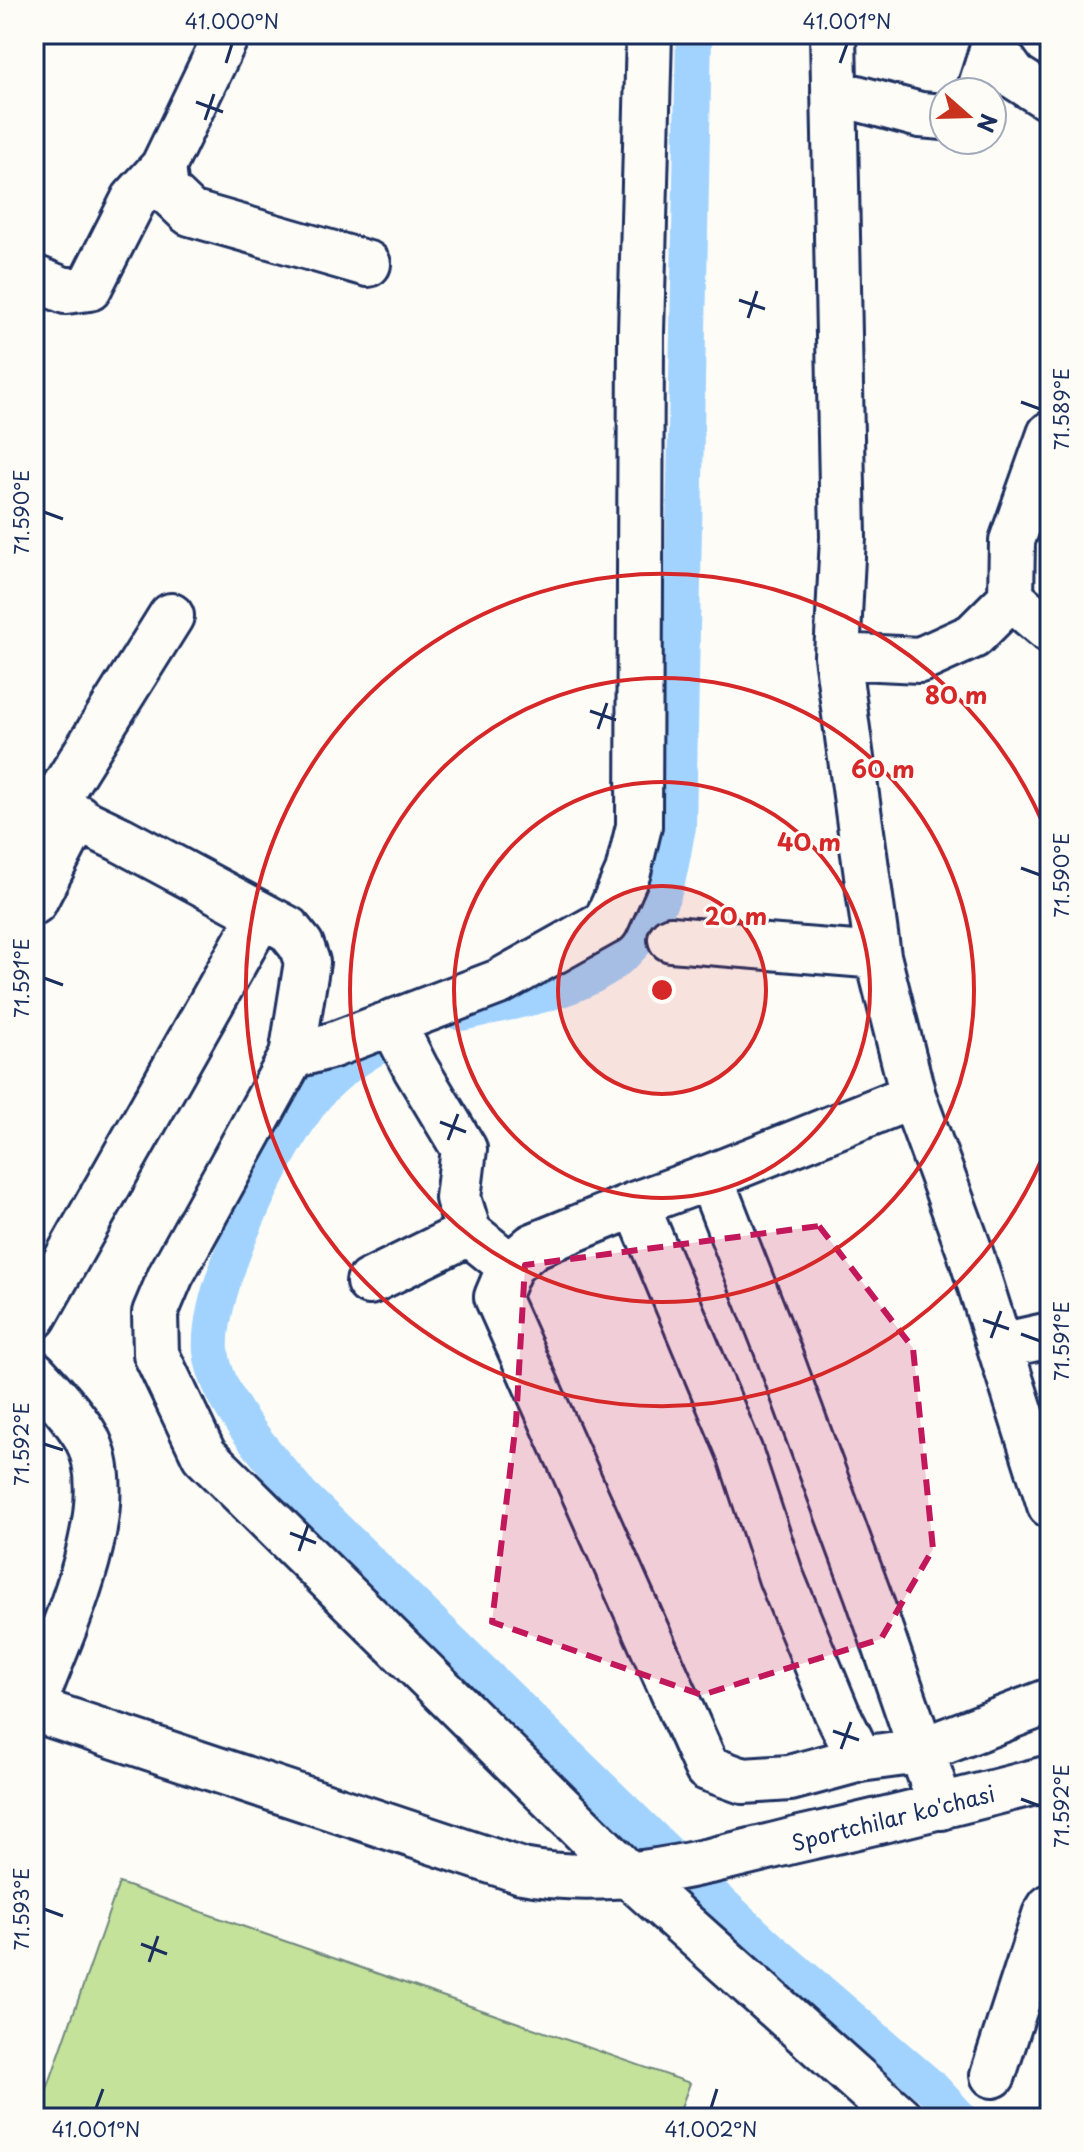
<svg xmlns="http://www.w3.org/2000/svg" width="1084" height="2152" font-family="'Playpen Sans',sans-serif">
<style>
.green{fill:#c5e29a;stroke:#70887c;stroke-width:2}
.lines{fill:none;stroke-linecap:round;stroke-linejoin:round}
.canal{stroke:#a1d3fe;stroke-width:36}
.minor-casing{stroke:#1b2f5e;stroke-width:50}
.minor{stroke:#fdfcf7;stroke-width:44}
.marked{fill:#c2185b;fill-opacity:0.2;stroke:#c2185b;stroke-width:6;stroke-dasharray:16 10;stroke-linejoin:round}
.ticks{fill:none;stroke:#1b2f5e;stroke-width:3}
.ring{fill:none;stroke:#d62828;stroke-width:4}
.labels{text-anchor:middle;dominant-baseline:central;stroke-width:6;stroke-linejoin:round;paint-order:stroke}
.street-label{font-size:22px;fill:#1b2f5e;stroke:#fdfcf7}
.centre{fill:#d62828;stroke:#fdfcf7;stroke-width:4}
.ring-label{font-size:24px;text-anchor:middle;font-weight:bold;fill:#d62828;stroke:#fdfcf7;stroke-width:6;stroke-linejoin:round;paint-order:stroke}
.neatline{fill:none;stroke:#1b2f5e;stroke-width:3}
.ticks-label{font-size:20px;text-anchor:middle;fill:#1b2f5e}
</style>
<rect width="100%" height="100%" fill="#fdfcf7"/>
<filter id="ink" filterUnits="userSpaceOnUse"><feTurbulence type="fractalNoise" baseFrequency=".0125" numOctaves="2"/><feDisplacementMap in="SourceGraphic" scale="16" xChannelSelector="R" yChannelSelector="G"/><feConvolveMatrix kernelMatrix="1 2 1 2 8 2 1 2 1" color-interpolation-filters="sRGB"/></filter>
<g filter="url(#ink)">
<path class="green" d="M 119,1883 L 690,2083 L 677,2118 L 37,2118 Z"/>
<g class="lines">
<path class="canal" d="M 461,1013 C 547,993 627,988 663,894 C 671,873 673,849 678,827 L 694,34
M 394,1037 C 365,1053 338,1069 316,1095 C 277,1144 206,1289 211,1351 C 216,1401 270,1458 301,1495 L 684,1869 L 768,1947 L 932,2088 L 960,2118"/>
<g class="minor-casing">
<path id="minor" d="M 227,34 L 163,167 L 166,190 L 190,213 L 368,264
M 833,34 L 843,537 L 837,656 L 878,956 L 913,1096 L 970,1252 L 1050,1505
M 995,34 L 993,47 L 1014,76 L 1050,99
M 834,92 L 920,115 L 944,117
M 979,92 L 993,47
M 34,278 L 66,291 L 89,288 L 134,199 L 163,167
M 1050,434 L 1012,541 L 1011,598 L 1050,631
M 837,656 L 920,660 L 973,636 L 1011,598
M 34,798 L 120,839 L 288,929 L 301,945 L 307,962 L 292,1056 L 171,1275 L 155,1313 L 156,1354 L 204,1455 L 630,1876 L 900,2118
M 53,805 L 171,616
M 34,902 L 78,817
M 671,939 L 878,956
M 392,1022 L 416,1069 L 464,1149 L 458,1198 L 469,1233 L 510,1266
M 292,1056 L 333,1045 L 499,982 L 606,922 L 628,872 L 639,826 L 641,332 L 649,34
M 913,1096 L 710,1177 L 773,1338 L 868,1595 L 941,1807
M 710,1177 L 636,1204 L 740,1453 L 781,1577 L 837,1713 L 860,1759 L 920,1751 L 1050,1701
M 636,1204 L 533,1246 L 510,1266 L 497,1297 L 707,1768 L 743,1781 L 790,1778 L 860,1759
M 369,1282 L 469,1233
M 34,1317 L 261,915
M 1000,1346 L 1050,1335
M 34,1373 C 50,1390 73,1415 85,1435 C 125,1504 60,1634 34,1704
M 34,1709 L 522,1871 C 616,1889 705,1862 796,1840 C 881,1821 966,1800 1050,1778
M 993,2075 L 1045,1915 L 1050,1907"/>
</g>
<use href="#minor" class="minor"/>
</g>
</g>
<path class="marked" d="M 819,1226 L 913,1348 L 933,1549 L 881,1639 L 702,1695 L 492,1622 L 516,1422 L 525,1265 Z"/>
<path class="ticks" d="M 226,63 L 232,44M 840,63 L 847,44M 196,102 L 223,112M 205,120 L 214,94M 739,300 L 765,309M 748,318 L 757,291M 1021,402 L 1040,409M 44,512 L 63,519M 590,711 L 616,720M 598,729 L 607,703M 1021,868 L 1040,875M 44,978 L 63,985M 440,1122 L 466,1132M 448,1140 L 458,1114M 983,1320 L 1009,1329M 1021,1334 L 1040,1341M 991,1338 L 1001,1311M 44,1444 L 63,1450M 290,1533 L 316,1543M 299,1551 L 308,1525M 833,1731 L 859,1740M 841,1749 L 851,1722M 1021,1799 L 1040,1806M 44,1909 L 63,1916M 141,1944 L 167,1954M 149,1962 L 158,1936M 96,2108 L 103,2089M 711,2108 L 717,2089"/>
<circle cx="662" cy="990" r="104" fill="#d62828" fill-opacity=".12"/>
<g class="ring">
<circle cx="662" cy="990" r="104"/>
<circle cx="662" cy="990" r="208"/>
<circle cx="662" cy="990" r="312"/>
<path d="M1049 1142A416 416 0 1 1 1049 838"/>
</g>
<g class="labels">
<g class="street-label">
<text transform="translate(893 1817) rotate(-14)">Sportchilar ko'chasi</text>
</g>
</g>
<circle cx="662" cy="990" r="12" class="centre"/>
<g class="ring-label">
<text x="956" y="704">80 m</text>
<text x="883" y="778">60 m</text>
<text x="809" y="851">40 m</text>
<text x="736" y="925">20 m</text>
</g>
<rect width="1084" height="2152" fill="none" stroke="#fdfcf7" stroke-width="88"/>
<g transform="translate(968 116) rotate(110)"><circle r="38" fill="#fdfcf7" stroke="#a3aaba" stroke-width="2"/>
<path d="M0-6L14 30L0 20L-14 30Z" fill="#c8321e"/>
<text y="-12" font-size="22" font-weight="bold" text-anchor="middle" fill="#1b2f5e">N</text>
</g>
<rect x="44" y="44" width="996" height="2064" class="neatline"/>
<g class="ticks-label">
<text x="232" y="29">41.000°N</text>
<text x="847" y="29">41.001°N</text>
<text transform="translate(1062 409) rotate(-90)" y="7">71.589°E</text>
<text transform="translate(22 512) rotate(-90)" y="7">71.590°E</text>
<text transform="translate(1062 875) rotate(-90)" y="7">71.590°E</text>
<text transform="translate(22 978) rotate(-90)" y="7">71.591°E</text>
<text transform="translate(1062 1341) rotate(-90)" y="7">71.591°E</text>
<text transform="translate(22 1444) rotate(-90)" y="7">71.592°E</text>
<text transform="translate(1062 1806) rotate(-90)" y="7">71.592°E</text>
<text transform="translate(22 1909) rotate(-90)" y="7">71.593°E</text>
<text x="96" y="2137">41.001°N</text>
<text x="711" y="2137">41.002°N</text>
</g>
</svg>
